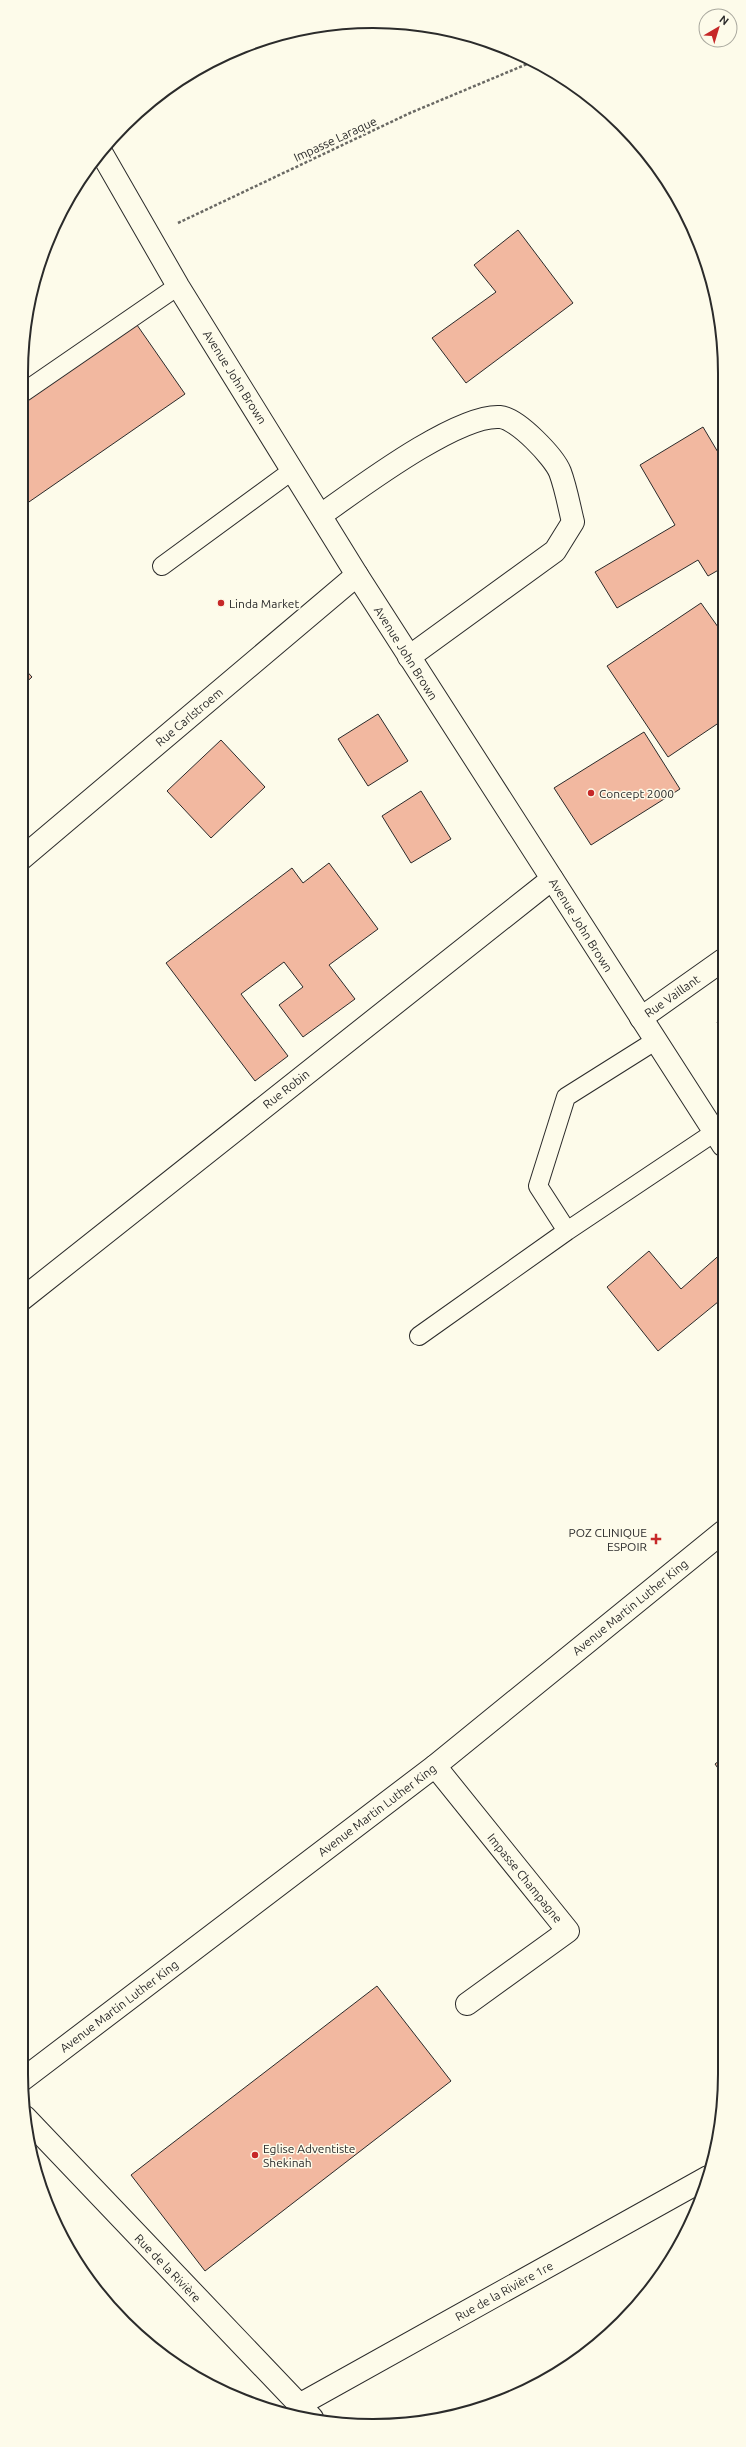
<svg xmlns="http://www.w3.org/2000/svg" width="746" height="2447" font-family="Ubuntu,sans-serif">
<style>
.building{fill:#f2b8a0;stroke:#2b2b2b}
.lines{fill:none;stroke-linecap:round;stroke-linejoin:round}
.lane-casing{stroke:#2b2b2b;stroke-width:20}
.street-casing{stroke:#2b2b2b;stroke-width:24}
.secondary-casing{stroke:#2b2b2b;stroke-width:24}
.path{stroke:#6a6964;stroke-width:2.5;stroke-dasharray:3 2;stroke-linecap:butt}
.lane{stroke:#fdfbea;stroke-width:18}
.street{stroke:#fdfbea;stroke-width:22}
.secondary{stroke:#fdfbea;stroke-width:22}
.poi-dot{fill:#c62828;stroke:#fdfbea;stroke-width:1.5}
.labels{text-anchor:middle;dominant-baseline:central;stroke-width:3;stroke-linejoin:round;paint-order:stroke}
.street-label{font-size:12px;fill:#2b2b2b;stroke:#fdfbea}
.poi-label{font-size:12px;fill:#2b2b2b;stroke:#fdfbea;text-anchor:start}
.rim{fill:none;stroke:#2b2b2b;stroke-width:2}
</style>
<rect width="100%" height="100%" fill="#fdfbea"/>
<path class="building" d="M 518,230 L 573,303 L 466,383 L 432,338 L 496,292 L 474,265 Z
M 137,325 L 185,394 L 26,504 L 21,497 L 21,405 Z
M 703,427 L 722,459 L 722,568 L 708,576 L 698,560 L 617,608 L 595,572 L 675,525 L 640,465 Z
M 701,603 L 723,634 L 723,720 L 668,757 L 607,666 Z
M 21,665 L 32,677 L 21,687 Z
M 378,714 L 408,761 L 368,786 L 338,739 Z
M 644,732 L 680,789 L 591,845 L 554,788 Z
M 221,740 L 265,787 L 211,838 L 167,791 Z
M 421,791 L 451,839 L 411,863 L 382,816 Z
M 329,863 L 378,929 L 329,965 L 355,999 L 303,1037 L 279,1005 L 303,987 L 284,962 L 241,994 L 288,1056 L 255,1081 L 166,963 L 292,868 L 303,883 Z
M 723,1017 L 723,1032 L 717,1022 Z
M 649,1251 L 681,1289 L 724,1251 L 724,1297 L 658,1351 L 607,1287 Z
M 724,1757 L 724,1777 L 715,1764 Z
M 377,1986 L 451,2081 L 205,2271 L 131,2175 Z"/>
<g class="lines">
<g class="lane-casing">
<path id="lane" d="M 21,394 L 178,286
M 162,566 L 293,470
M 567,1231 L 538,1186 L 566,1097 L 655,1041
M 419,1336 L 567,1231 L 715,1132"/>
</g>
<g class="street-casing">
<path id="street" d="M 321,515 C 358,489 457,414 500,417 C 517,418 554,457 560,472 C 566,488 569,506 573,522 L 555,551 L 409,657
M 21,859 L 357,575
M 641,1018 L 723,960
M 21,1300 L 552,879
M 435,1766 L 568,1931 L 467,2004
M 25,2117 L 312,2418
M 299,2405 L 708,2177"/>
</g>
<g class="secondary-casing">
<path id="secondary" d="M 101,152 L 178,286 L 357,575 L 723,1145
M 22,2080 L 435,1766 L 724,1531"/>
</g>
<path class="path" d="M 178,223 L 410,113 L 532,62"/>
<use href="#lane" class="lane"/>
<use href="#street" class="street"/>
<use href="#secondary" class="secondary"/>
</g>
<g class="poi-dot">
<circle cx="221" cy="603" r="4"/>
<circle cx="591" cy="793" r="4"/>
<path d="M654 1533h4v4h4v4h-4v4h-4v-4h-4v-4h4z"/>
<circle cx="255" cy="2155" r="4"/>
</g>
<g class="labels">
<g class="street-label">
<text transform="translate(335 139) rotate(-25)">Impasse Laraque</text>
<text transform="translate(235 377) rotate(58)">Avenue John Brown</text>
<text transform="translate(406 653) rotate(58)">Avenue John Brown</text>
<text transform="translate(189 717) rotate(-40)">Rue Carlstroem</text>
<text transform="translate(581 925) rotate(58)">Avenue John Brown</text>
<text transform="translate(672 996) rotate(-35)">Rue Vaillant</text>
<text transform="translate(286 1089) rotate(-38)">Rue Robin</text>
<text transform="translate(630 1607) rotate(-39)">Avenue Martin Luther King</text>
<text transform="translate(377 1810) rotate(-37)">Avenue Martin Luther King</text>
<text transform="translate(525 1878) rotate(51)">Impasse Champagne</text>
<text transform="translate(119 2006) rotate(-37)">Avenue Martin Luther King</text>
<text transform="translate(168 2268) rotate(46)">Rue de la Rivière</text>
<text transform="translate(504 2291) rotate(-29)">Rue de la Rivière 1re</text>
</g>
<g class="poi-label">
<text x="229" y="603">Linda Market</text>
<text x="599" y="793">Concept 2000</text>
<text x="647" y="1532" text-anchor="end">POZ CLINIQUE<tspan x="647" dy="14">ESPOIR</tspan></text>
<text x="263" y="2148">Eglise Adventiste<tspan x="263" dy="14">Shekinah</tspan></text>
</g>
</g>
<path d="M0 0H746V2447H0ZM373 28H373A345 345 0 0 1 718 373V2074A345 345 0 0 1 373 2419H373A345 345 0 0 1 28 2074V373A345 345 0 0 1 373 28Z" fill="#fdfbea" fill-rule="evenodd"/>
<path class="rim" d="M373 28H373A345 345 0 0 1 718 373V2074A345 345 0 0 1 373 2419H373A345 345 0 0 1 28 2074V373A345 345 0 0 1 373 28Z"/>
<g transform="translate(718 28) rotate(38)"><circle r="19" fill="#fdfbea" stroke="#a9a89e"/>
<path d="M0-3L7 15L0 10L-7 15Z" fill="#c62828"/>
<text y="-6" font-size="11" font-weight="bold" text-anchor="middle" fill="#2b2b2b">N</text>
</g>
</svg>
